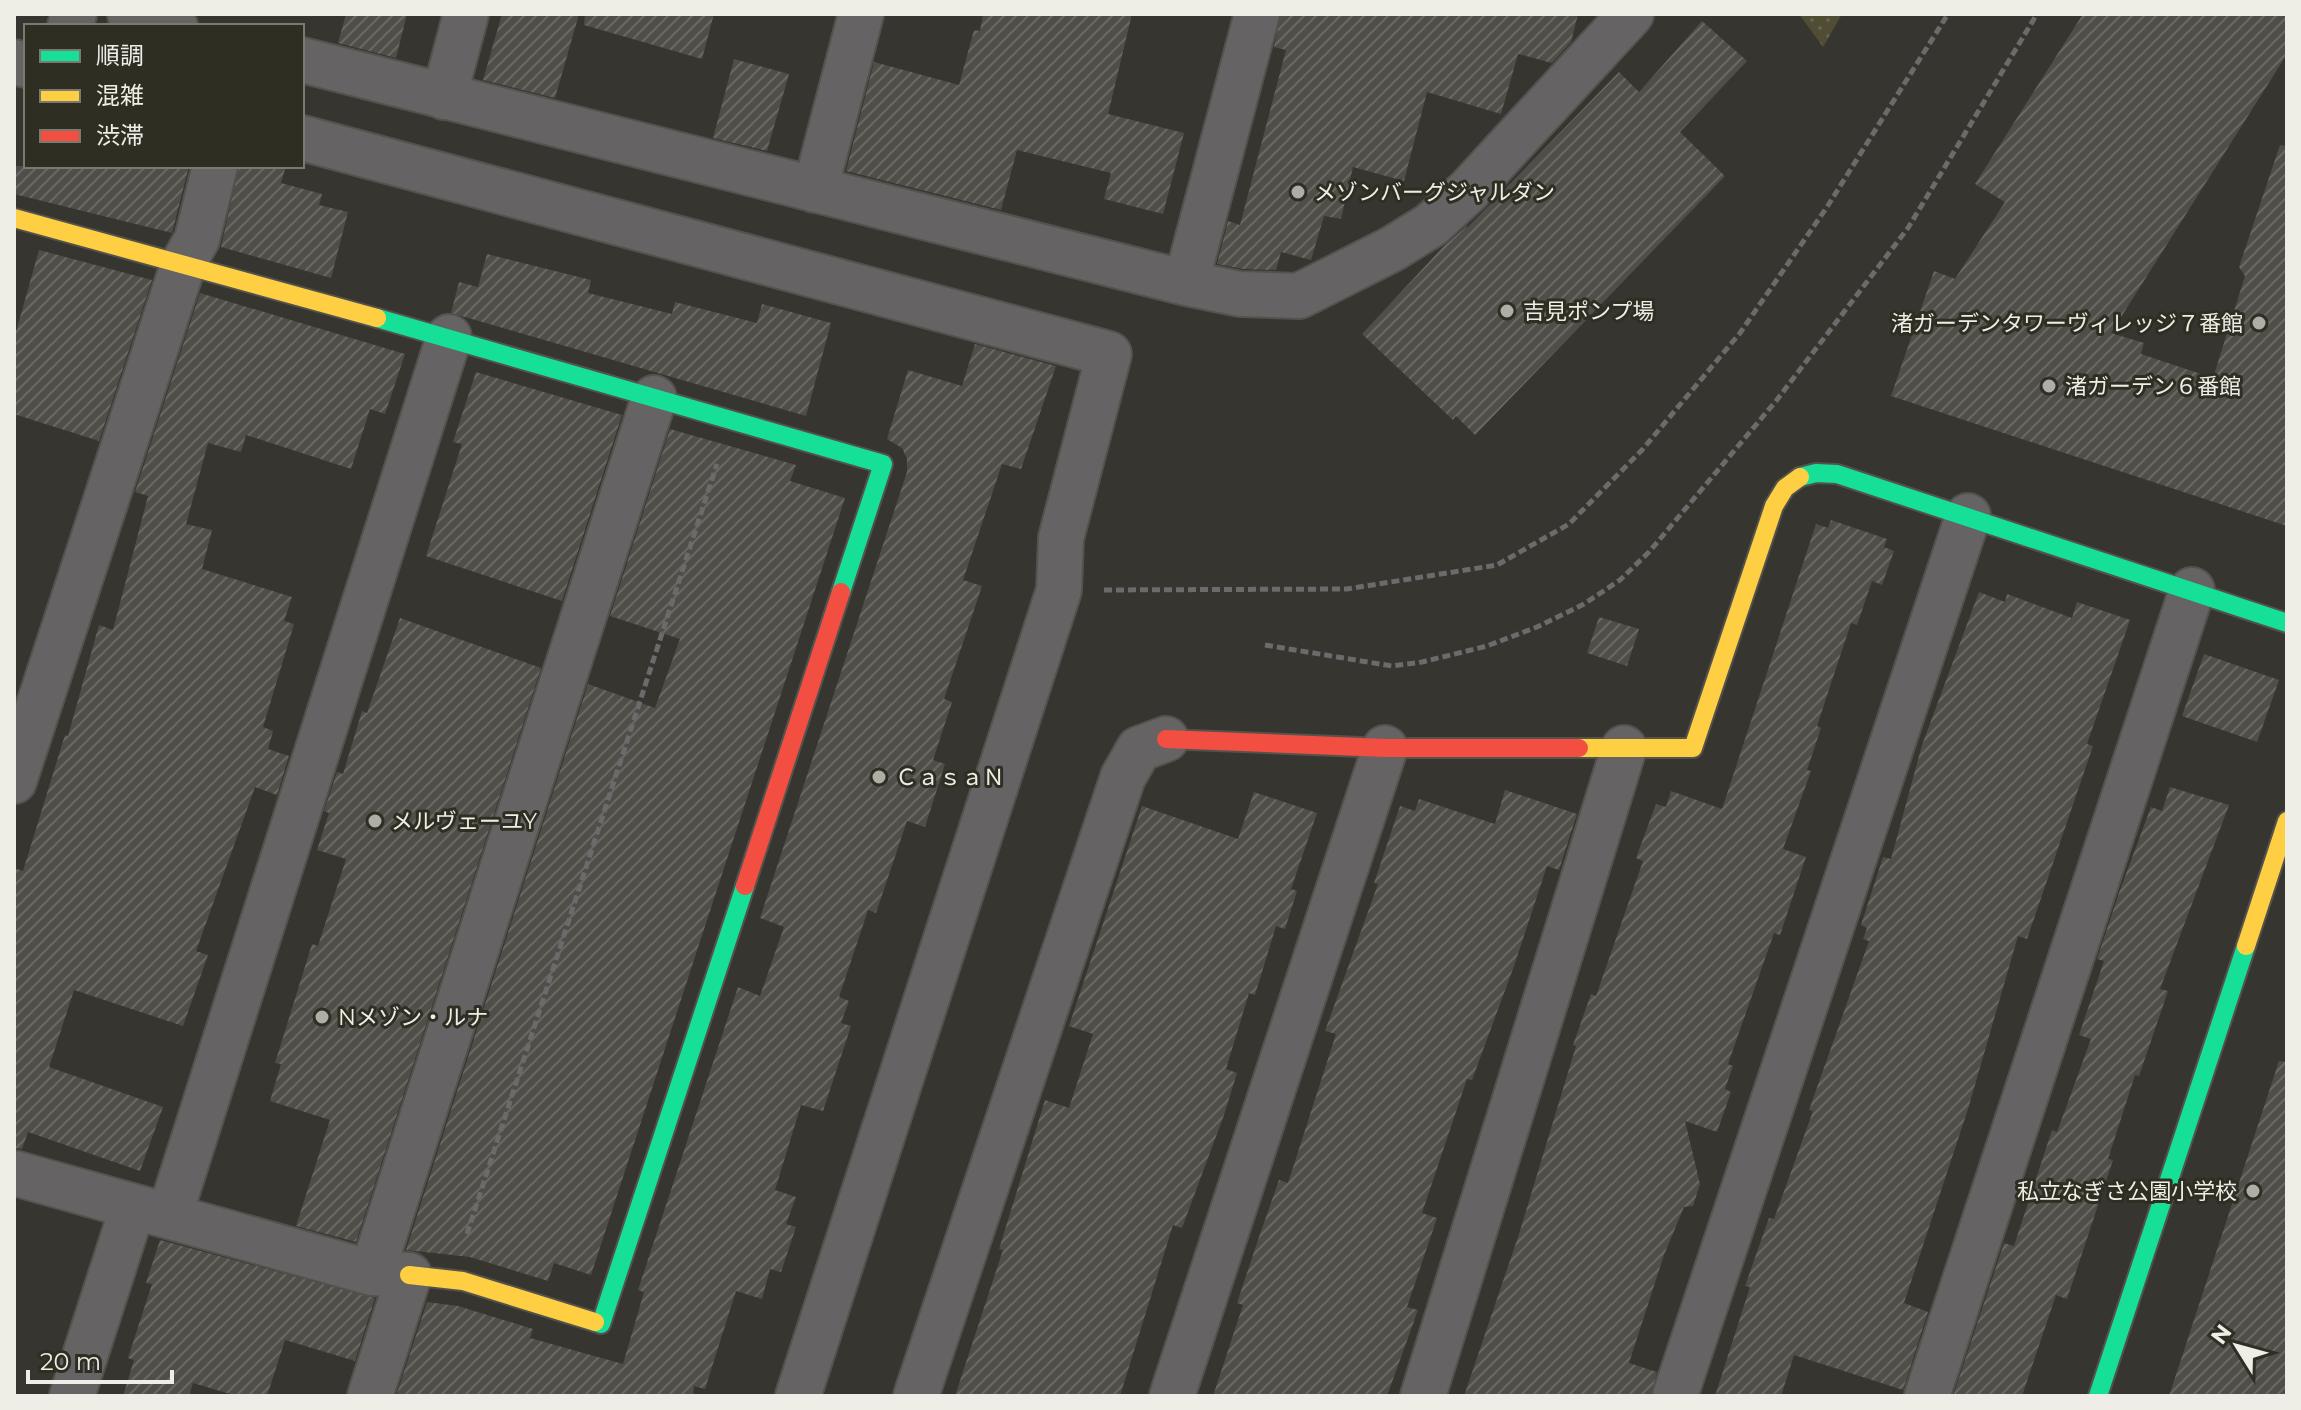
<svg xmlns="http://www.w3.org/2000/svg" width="2301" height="1410" font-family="Montserrat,'Noto Sans JP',sans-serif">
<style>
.park{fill:url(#park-dots)}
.building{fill:url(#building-hatch)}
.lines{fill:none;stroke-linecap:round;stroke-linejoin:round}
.street-casing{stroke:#53524d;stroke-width:48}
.fast-casing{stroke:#53524d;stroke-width:22}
.slow-casing{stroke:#53524d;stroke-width:22}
.jam-casing{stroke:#53524d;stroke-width:22}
.path{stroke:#6c6a6a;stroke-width:5;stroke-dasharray:8 4;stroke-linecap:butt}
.street{stroke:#666365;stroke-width:44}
.fast{stroke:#16e098;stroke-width:18}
.slow{stroke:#ffcf43;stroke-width:18}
.jam{stroke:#f24e42;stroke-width:18}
.poi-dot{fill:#aeada6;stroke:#2f2e23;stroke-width:3}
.labels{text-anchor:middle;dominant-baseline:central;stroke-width:6;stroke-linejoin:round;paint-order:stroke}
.poi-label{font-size:22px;fill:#eeede6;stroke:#2f2e23;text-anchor:start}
</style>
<defs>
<pattern id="park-dots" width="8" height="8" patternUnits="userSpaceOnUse" patternTransform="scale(2)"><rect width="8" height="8" fill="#514d34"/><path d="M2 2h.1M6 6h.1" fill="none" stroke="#6a6751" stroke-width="1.8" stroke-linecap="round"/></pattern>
<pattern id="building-hatch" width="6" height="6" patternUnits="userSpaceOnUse" patternTransform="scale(2)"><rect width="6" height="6" fill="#4f4e49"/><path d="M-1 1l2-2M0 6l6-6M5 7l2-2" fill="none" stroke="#696863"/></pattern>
</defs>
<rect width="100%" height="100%" fill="#36352f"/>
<path class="park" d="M 1799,14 L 1842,14 L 1823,47 Z"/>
<path class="building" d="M 346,14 L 407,14 L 396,58 L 338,43 Z
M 502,14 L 579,14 L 555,98 L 483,80 Z
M 585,14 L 714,14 L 702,59 L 584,25 Z
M 983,14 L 1132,14 L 1108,114 L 1184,133 L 1163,214 L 1104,199 L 1111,173 L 1017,150 L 1001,210 L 846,171 L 874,62 L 959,85 L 974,30 L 980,31 Z
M 1281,14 L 1578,14 L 1571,42 L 1552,63 L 1518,54 L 1501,114 L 1427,92 L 1404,181 L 1353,167 L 1341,219 L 1324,216 L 1311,260 L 1281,252 L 1276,270 L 1243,269 L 1217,264 L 1228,221 L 1240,225 L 1286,50 L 1274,47 Z
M 2083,14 L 2287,14 L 2287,54 L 2111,333 L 2144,343 L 2141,354 L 2213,378 L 2245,276 L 2239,267 L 2280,145 L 2287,146 L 2287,526 L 1891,396 L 1934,271 L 1955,279 L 2005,202 L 1975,184 Z
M 1702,21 L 1747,61 L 1680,132 L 1725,176 L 1475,435 L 1456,416 L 1453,420 L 1362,334 L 1443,247 L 1468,225 L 1466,229 L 1619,72 L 1639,92 Z
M 734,59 L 789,74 L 767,151 L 713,138 Z
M 14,166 L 189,166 L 172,233 L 14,194 Z
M 239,166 L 286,166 L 281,183 L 322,194 L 319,205 L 348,212 L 331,278 L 221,247 Z
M 39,250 L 152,280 L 99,441 L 14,414 L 14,339 Z
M 487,254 L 591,280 L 588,293 L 672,314 L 675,302 L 757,323 L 762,304 L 831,323 L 806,416 L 451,313 L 459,282 L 478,287 Z
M 200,293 L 405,354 L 385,414 L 370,409 L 351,469 L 246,435 L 241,452 L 208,443 L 186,524 L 212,530 L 202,569 L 292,597 L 284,621 L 294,624 L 263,727 L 273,731 L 268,749 L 289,756 L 277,795 L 255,787 L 196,951 L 208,955 L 183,1026 L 74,990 L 49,1067 L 163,1107 L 140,1171 L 28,1132 L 22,1149 L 14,1148 L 14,868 L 23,871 L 65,735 L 68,736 L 99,625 L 113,630 L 148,496 L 135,492 Z
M 975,344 L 1056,366 L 1021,469 L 1002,464 L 963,580 L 982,586 L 944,699 L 952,702 L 933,760 L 945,764 L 925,827 L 907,821 L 876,913 L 868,910 L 839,997 L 849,1001 L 841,1023 L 851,1026 L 823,1111 L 801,1105 L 775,1190 L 796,1197 L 786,1224 L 796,1227 L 781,1272 L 770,1269 L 762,1299 L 736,1291 L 705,1389 L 694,1386 L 693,1396 L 396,1396 L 427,1302 L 458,1306 L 533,1329 L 530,1338 L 623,1364 L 644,1292 L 638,1290 L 738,987 L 760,996 L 784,927 L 760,918 L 907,472 L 907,459 L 902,448 L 887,439 L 908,370 L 962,386 Z
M 476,372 L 622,415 L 562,601 L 426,556 L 462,444 L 453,442 Z
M 670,429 L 796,465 L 790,481 L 845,498 L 591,1275 L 554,1263 L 548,1281 L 470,1257 L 406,1250 L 588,684 L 655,708 L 680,639 L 610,616 Z
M 1831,520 L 1887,539 L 1884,547 L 1894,551 L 1882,585 L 1872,581 L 1857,625 L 1851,623 L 1817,726 L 1821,728 L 1807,770 L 1811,771 L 1783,849 L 1806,857 L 1780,935 L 1774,933 L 1728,1064 L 1733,1066 L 1725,1089 L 1731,1092 L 1717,1132 L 1685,1121 L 1700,1184 L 1693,1206 L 1684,1207 L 1664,1255 L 1629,1363 L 1657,1372 L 1651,1396 L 1464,1396 L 1519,1234 L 1576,1046 L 1573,1045 L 1591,994 L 1596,996 L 1643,861 L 1636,858 L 1656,804 L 1666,807 L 1671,791 L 1722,809 L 1816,524 L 1828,528 Z
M 1979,592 L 2005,602 L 2007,594 L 2072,618 L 2077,602 L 2130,620 L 2087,744 L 2093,746 L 2027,939 L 2018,936 L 1968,1109 L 1904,1303 L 1928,1312 L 1903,1390 L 1794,1355 L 1781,1396 L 1715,1396 L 1750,1287 L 1745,1286 L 1769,1218 L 1774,1219 L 1813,1111 L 1809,1110 L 1869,941 L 1863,939 L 1867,928 L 1861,925 L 1883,857 L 1891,859 L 1922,745 Z
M 1599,617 L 1639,629 L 1627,666 L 1587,653 Z
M 400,618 L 541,668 L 356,1242 L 296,1226 L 330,1120 L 270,1101 L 281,1064 L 275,1063 L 312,944 L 318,946 L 346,859 L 317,850 L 329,813 L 324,811 L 337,772 L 343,774 L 362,711 L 367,713 Z
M 2204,654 L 2279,680 L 2257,742 L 2182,716 Z
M 2170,787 L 2229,805 L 2160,989 L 2168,991 L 2139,1076 L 2135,1075 L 2108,1159 L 2113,1160 L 2067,1299 L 2056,1295 L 2022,1396 L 1953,1396 L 2004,1243 L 2014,1246 L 2052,1130 L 2057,1132 L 2091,1039 L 2079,1035 L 2104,961 L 2097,959 L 2120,890 L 2151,807 L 2162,811 Z
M 1505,790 L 1577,814 L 1559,870 L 1547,866 L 1514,966 L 1472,1080 L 1467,1079 L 1422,1213 L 1437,1218 L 1407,1307 L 1418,1310 L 1387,1396 L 1213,1396 L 1243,1305 L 1237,1303 L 1260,1234 L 1279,1180 L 1288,1183 L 1336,1034 L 1325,1031 L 1378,884 L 1374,883 L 1400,806 L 1415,811 L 1419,799 L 1495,824 Z
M 1254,792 L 1317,813 L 1291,889 L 1297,891 L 1285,929 L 1276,926 L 1255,995 L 1249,993 L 1226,1069 L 1237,1073 L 1224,1115 L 1182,1228 L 1173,1225 L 1120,1396 L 955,1396 L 1003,1250 L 999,1249 L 1045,1100 L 1069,1108 L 1093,1034 L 1069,1026 L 1142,806 L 1238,839 Z
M 2279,1061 L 2287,1062 L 2287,1396 L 2169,1396 Z
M 160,1240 L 375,1298 L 355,1361 L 285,1340 L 267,1396 L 237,1396 L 193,1383 L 189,1396 L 123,1396 L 134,1360 L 128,1358 L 152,1284 L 146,1283 Z"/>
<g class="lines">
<g class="street-casing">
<path id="street" d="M 130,14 L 175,26
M 70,26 L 74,14
M 302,60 L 1186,283 L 1240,294 L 1299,296 L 1392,249 L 1431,225 L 1468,191 L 1631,14
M 14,62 L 26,65
M 444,97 L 466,14
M 302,138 L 1109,354 L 1061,538 L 1059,590 L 798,1396
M 815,190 L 861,14
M 1186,283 L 1257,14
M 14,781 L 184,262 L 197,239 L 215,166
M 14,1173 L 372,1273 L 409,1275 L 370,1396
M 170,1214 L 449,337
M 372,1273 L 654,398
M 72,1396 L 133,1207
M 916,1396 L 1123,777 L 1139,749 L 1166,739
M 1172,1396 L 1385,748
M 1423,1396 L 1624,748
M 1675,1396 L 1968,516
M 1927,1396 L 2192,590"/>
</g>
<g class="fast-casing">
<path id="fast" d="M 377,318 L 883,464 L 841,592
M 1800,477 L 1816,473 L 1837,474 L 2287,623
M 595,1322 L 601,1324 L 745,886
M 2098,1396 L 2246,946"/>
</g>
<g class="slow-casing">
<path id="slow" d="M 14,218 L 377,318
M 1579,748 L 1693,748 L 1774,506 L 1785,488 L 1800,477
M 2246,946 L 2287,821
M 409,1275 L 463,1281 L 595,1322"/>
</g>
<g class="jam-casing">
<path id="jam" d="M 1166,739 L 1385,748 L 1579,748
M 745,886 L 841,592"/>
</g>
<path class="path" d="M 1104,590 L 1347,589 L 1497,565 L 1569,524 L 1642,450 L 1740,333 L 1827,207 L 1948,14
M 1265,645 L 1392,666 L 1422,662 L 1487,646 L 1537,627 L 1584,604 L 1620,580 L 1649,552 L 1776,401 L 1908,228 L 2037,14
M 467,1234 L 717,464"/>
<use href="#street" class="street"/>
<use href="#fast" class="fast"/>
<use href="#slow" class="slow"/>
<use href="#jam" class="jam"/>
</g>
<g class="poi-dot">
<circle cx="1298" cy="192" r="8"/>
<circle cx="1507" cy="311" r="8"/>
<circle cx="2259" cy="323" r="8"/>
<circle cx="2049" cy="386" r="8"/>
<circle cx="879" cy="777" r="8"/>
<circle cx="375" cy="821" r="8"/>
<circle cx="322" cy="1017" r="8"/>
<circle cx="2253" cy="1191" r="8"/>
</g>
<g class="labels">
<g class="poi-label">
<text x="1314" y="192">メゾンバーグジャルダン</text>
<text x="1523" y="311">吉見ポンプ場</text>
<text x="2243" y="323" text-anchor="end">渚ガーデンタワーヴィレッジ７番館</text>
<text x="2065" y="386">渚ガーデン６番館</text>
<text x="895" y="777">ＣａｓａＮ</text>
<text x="391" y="821">メルヴェーユY</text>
<text x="338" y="1017">Nメゾン・ルナ</text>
<text x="2237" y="1191" text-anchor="end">私立なぎさ公園小学校</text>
</g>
</g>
<rect width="2301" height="1410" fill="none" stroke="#eeede6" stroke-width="32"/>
<rect x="24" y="24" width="280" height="144" fill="#2f2e23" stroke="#7b7a71" stroke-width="2"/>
<rect x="40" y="50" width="40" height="12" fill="#16e098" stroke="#7b7a71" stroke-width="2"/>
<text x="96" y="64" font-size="24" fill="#eeede6">順調</text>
<rect x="40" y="90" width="40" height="12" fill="#ffcf43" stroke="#7b7a71" stroke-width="2"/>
<text x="96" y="104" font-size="24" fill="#eeede6">混雑</text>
<rect x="40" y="130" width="40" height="12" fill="#f24e42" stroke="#7b7a71" stroke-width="2"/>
<text x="96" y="144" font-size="24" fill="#eeede6">渋滞</text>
<g transform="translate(2237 1346) rotate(307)" stroke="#2f2e23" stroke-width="6" paint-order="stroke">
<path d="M0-6L14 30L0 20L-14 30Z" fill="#eeede6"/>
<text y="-12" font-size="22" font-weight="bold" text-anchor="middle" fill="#eeede6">N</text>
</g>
<path d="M28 1370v12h144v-12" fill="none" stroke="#eeede6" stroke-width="4"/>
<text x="40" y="1370" font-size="24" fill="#eeede6" stroke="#2f2e23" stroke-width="6" paint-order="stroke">20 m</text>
</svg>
